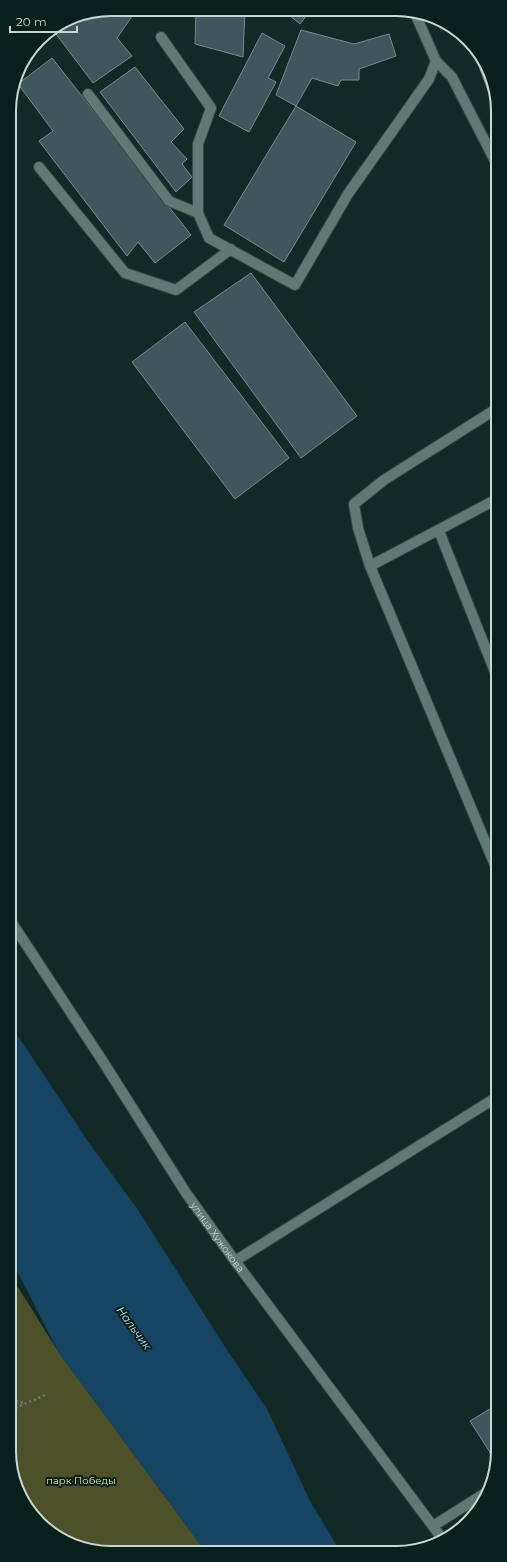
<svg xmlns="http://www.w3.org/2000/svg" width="507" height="1562" font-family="Montserrat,sans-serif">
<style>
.green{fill:#4c512a}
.water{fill:#164463}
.building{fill:#3d575c;stroke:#718d92}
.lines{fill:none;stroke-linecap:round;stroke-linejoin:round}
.lane-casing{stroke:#344641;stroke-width:12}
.street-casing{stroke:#344641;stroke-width:12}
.path{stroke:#6b7f7a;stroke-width:2.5;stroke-dasharray:2 3;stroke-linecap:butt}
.lane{stroke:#5f7a74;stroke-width:10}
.street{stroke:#5f7a74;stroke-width:10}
.labels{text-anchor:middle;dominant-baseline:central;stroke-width:4;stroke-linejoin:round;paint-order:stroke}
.street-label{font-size:10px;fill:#c9d7d3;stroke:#07201c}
.park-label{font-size:10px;fill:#dfeb9b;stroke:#07201c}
.water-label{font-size:11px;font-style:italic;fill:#c7e2f7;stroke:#07201c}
.rim{fill:none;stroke:#c9d7d3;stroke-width:2}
</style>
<rect width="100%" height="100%" fill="#112a25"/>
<path class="green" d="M 11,1276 L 59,1353 L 205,1551 L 91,1551 L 39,1523 L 11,1471 Z"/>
<path class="water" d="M 10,1024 L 89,1143 L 136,1207 L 227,1350 L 267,1409 L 310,1501 L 340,1551 L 205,1551 L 59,1353 L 11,1259 Z"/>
<path class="building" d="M 111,9 L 137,9 L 117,38 L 132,56 L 93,83 L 56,34 L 66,21 L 72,17 Z
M 196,10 L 245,10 L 243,57 L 195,44 Z
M 283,10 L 311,10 L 300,24 Z
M 301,30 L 354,44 L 389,34 L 396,56 L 359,69 L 359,80 L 341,80 L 338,86 L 312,78 L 296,106 L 276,95 Z
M 262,33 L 285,46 L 268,78 L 276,82 L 249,132 L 219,116 Z
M 472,47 L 496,91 L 496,106 L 494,107 Z
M 52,58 L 191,235 L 155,263 L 138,242 L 127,256 L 39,141 L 53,131 L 18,84 Z
M 135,67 L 184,129 L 171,142 L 187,159 L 182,164 L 192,177 L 176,192 L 100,92 Z
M 296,106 L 356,142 L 284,262 L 224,225 Z
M 251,273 L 357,416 L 301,458 L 194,312 Z
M 185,322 L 289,458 L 235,499 L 132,362 Z
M 497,1201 L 497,1213 L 492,1204 Z
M 497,1215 L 498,1224 L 493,1217 Z
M 498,1404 L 498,1455 L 493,1457 L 470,1421 Z"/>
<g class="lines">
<g class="lane-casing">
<path id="lane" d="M 161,37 L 211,108 L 198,144 L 198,213 L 209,238 L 295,285 L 348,194 L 429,79 L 436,61
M 88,94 L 169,201 L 198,213
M 39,167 L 125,273 L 176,290 L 231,249
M 496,409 L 384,480 L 354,504 L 358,528 L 370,566 L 497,499
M 439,531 L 497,677
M 370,566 L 497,870
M 235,1261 L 497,1097
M 433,1526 L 490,1490"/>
</g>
<g class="street-casing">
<g id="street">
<path d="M 414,11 L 436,61 L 452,77 L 496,163"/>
<path id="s1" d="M 10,920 L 102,1060 L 186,1193 L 235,1261 L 444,1541"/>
</g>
</g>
<path class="path" d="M 11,1400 L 24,1403
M 11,1410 L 47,1394"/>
<use href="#lane" class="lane"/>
<use href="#street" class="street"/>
</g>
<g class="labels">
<g class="street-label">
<text stroke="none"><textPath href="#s1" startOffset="379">улица Хужокова</textPath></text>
</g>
<g class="park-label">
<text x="81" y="1480">парк Победы</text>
</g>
<g class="water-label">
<text transform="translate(134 1328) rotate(54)">Нальчик</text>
</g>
</g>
<path d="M0 0H507V1562H0ZM111 16H396A95 95 0 0 1 491 111V1451A95 95 0 0 1 396 1546H111A95 95 0 0 1 16 1451V111A95 95 0 0 1 111 16Z" fill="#07201c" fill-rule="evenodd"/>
<path class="rim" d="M111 16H396A95 95 0 0 1 491 111V1451A95 95 0 0 1 396 1546H111A95 95 0 0 1 16 1451V111A95 95 0 0 1 111 16Z"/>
<path d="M10 26v6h67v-6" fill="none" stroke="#c9d7d3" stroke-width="2"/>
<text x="16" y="26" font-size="12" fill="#c9d7d3" stroke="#07201c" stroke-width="3" paint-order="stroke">20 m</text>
</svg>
